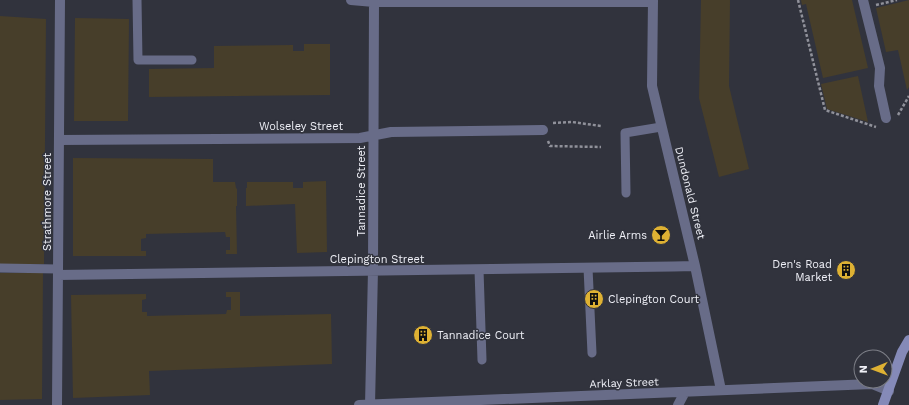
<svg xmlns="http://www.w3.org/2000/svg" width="909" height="405" font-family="'Work Sans',sans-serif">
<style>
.green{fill:#473e2a}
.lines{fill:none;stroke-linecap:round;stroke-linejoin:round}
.path{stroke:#90919a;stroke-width:2.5;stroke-dasharray:3 2;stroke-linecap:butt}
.lane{stroke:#686c88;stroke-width:9}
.street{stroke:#686c88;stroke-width:10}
.secondary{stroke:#858ab8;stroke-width:10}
.labels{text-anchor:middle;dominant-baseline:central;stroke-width:3;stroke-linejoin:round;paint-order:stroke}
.street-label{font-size:11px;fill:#eff0f7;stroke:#31333d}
.poi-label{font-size:11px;fill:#eff0f7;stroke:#31333d;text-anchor:end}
</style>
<rect width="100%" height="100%" fill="#31333d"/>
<path class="green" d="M 701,0 L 730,0 L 729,86 L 749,169 L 719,177 L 699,98 Z
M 801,0 L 852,0 L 868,68 L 823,78 L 806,4 L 802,5 Z
M 909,0 L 909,87 L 907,90 L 898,50 L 886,52 L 876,8 Z
M 0,16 L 46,19 L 44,264 L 0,265 Z
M 75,18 L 129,19 L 128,121 L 74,121 Z
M 304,44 L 330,44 L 330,95 L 149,97 L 149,69 L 214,68 L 214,46 L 293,45 L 293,51 L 304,51 Z
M 858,76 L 868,122 L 827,109 L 821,84 Z
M 73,158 L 213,159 L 213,182 L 235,182 L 236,188 L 237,189 L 237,206 L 236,206 L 237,254 L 226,254 L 226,250 L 230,250 L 230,237 L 226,237 L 225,232 L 146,234 L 146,238 L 141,239 L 141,251 L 146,251 L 146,256 L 73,256 Z
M 326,181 L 327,252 L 297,253 L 295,204 L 246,206 L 246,188 L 247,188 L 247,182 L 293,182 L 293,188 L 303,188 L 303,182 Z
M 0,273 L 43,273 L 42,399 L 0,400 Z
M 226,292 L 240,292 L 240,316 L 331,314 L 332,364 L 149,371 L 150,395 L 73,398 L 71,295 L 146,294 L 146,299 L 142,300 L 142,312 L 147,312 L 147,316 L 226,314 L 227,310 L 231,310 L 231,297 L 226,297 Z"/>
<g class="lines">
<path class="path" d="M 798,0 L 825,110 L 876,127
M 876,5 L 897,0
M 898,115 L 909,96
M 553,123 L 572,122 L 601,126
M 548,141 L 550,146 L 601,147"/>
<path class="lane" d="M 137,0 L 138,60 L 192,60
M 626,193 L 625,133 L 661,127
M 0,268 L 58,269
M 588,268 L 592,353
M 479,270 L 482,360"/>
<path class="street" d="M 351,0 L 374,2 L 653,2
M 653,0 L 652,86 L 695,266 L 721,390
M 863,0 L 880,68 L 879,86 L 886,118
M 59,140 L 360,138 L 391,132 L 543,130
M 58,275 C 271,272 483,270 695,266
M 57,405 L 60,0
M 359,405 L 872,384 L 889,391
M 370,405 L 373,270 L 374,2
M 678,405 L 685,392"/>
<path class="secondary" d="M 883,405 L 902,352 L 909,340"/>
</g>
<defs>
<g id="bar-disc" transform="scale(1)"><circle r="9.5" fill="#deb133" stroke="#31333d"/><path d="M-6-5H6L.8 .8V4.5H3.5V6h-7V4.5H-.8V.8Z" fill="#111"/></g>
<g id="building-disc" transform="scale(1)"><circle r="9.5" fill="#deb133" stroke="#31333d"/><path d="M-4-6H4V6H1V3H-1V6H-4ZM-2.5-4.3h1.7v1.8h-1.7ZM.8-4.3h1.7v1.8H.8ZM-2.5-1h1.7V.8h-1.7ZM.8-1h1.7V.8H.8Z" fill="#111"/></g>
</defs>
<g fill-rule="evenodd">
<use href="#bar-disc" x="661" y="235"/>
<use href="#building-disc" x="846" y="270"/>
<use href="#building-disc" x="594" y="299"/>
<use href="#building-disc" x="423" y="335"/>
</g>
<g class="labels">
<g class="street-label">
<text x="301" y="126">Wolseley Street</text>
<text transform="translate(361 191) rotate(-90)">Tannadice Street</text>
<text transform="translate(690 193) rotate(76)">Dundonald Street</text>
<text transform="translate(47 202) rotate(-90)">Strathmore Street</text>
<text x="377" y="259">Clepington Street</text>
<text transform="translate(624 383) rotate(-2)">Arklay Street</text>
</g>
<g class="poi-label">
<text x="647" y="235">Airlie Arms</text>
<text x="832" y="264">Den's Road<tspan x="832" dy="13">Market</tspan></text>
<text x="608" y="299" text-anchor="start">Clepington Court</text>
<text x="437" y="335" text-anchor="start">Tannadice Court</text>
</g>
</g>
<g transform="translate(873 369) rotate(269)"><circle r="19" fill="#31333d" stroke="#7d7f87"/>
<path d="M0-3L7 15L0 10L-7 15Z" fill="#deb133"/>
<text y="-6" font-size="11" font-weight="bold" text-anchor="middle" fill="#eff0f7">N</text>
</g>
</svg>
